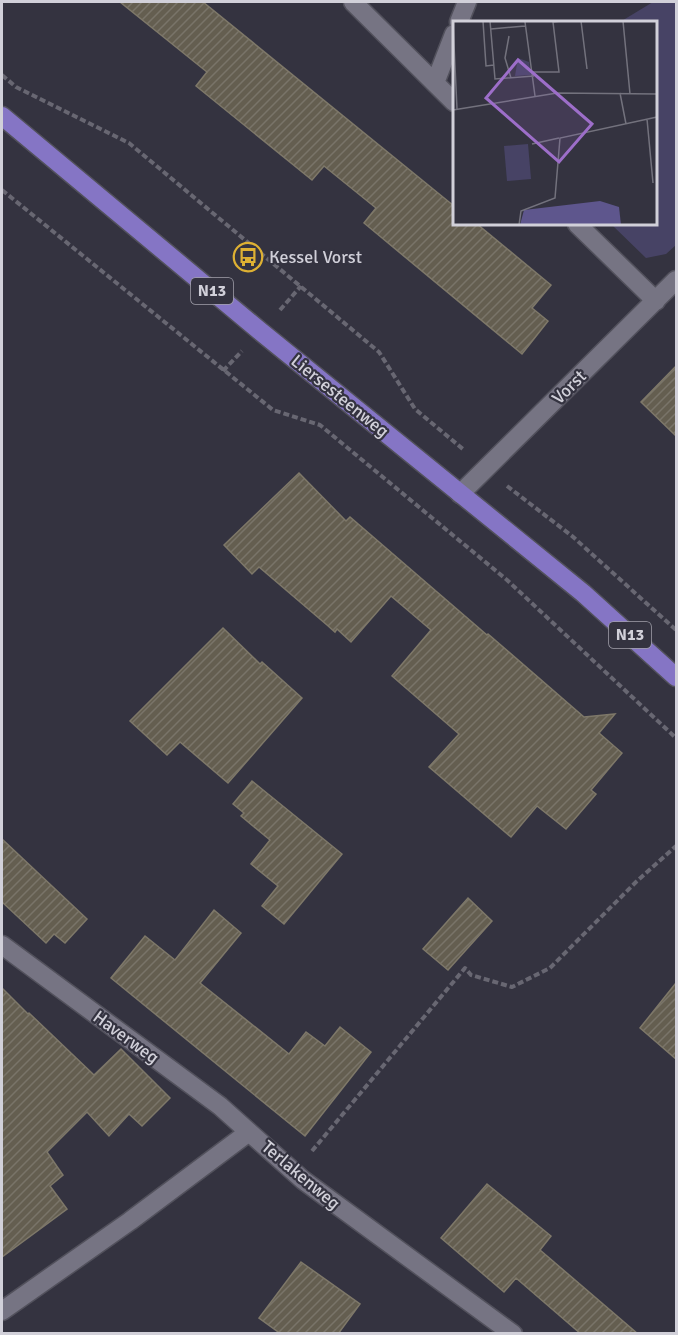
<svg xmlns="http://www.w3.org/2000/svg" width="678" height="1335" font-family="Signika,sans-serif">
<style>
.park{fill:#474365}
.building{fill:url(#building-hatch);stroke:#7e7869;stroke-width:1.5}
.lines{fill:none;stroke-linecap:round;stroke-linejoin:round}
.minor-casing{stroke:#52515c;stroke-width:21}
.major-casing{stroke:#52515c;stroke-width:21}
.path{stroke:#686772;stroke-width:4;stroke-dasharray:6 3;stroke-linecap:butt}
.minor{stroke:#767483;stroke-width:18}
.major{stroke:#8575c5;stroke-width:18}
.labels{text-anchor:middle;dominant-baseline:central;stroke-width:4.5;stroke-linejoin:round;paint-order:stroke}
.shield{fill:#343340;stroke:#a2a1ab;stroke-width:1.5}
.shield-label{font-size:16px;font-weight:bold;fill:#d1d0d9}
.poi-label{font-size:18px;fill:#d1d0d9;stroke:#343340;text-anchor:start}
.street-label{font-size:18px;fill:#d1d0d9;stroke:#343340}
.inset-road{fill:none;stroke:#73727d;stroke-width:1.5}
.view{fill:#9d6ec9;fill-opacity:0.15;stroke:#9d6ec9;stroke-width:3}
.inset-edge{fill:none;stroke:#d1d0d9;stroke-width:3}
</style>
<defs>
<pattern id="building-hatch" width="6" height="6" patternUnits="userSpaceOnUse" patternTransform="scale(1.5)"><rect width="6" height="6" fill="#645e50"/><path d="M-1 1l2-2M0 6l6-6M5 7l2-2" fill="none" stroke="#797469"/></pattern>
</defs>
<rect width="100%" height="100%" fill="#343340"/>
<path class="park" d="M 653,2 L 676,2 L 676,245 L 666,254 L 646,258 L 611,224 L 656,224 L 656,22 L 620,22 Z"/>
<path class="building" d="M 120,2 L 203,2 L 454,206 L 454,224 L 477,224 L 551,285 L 532,308 L 548,321 L 522,354 L 364,223 L 376,208 L 324,166 L 312,180 L 196,86 L 207,72 Z
M 676,366 L 676,436 L 641,402 Z
M 299,473 L 346,521 L 350,517 L 487,635 L 488,634 L 584,717 L 615,714 L 599,733 L 622,753 L 591,790 L 596,794 L 566,829 L 537,806 L 511,837 L 429,767 L 459,734 L 392,676 L 431,630 L 391,596 L 351,642 L 337,629 L 335,632 L 327,625 L 259,567 L 252,574 L 224,545 Z
M 223,628 L 260,664 L 262,662 L 302,698 L 228,783 L 180,742 L 167,755 L 130,721 Z
M 252,781 L 342,854 L 284,924 L 262,906 L 278,886 L 251,864 L 270,840 L 241,816 L 244,813 L 233,804 Z
M 2,839 L 87,919 L 65,943 L 54,934 L 46,943 L 2,902 Z
M 468,898 L 492,921 L 448,970 L 423,949 Z
M 214,910 L 241,933 L 200,983 L 289,1054 L 306,1032 L 325,1046 L 340,1027 L 371,1052 L 305,1136 L 111,978 L 145,936 L 175,960 Z
M 676,983 L 676,1059 L 640,1028 Z
M 2,988 L 28,1014 L 29,1013 L 94,1075 L 121,1049 L 170,1098 L 142,1126 L 129,1114 L 109,1136 L 87,1112 L 47,1152 L 63,1175 L 50,1186 L 67,1209 L 2,1257 Z
M 487,1184 L 551,1236 L 540,1250 L 638,1334 L 581,1334 L 516,1278 L 504,1292 L 441,1238 Z
M 301,1262 L 360,1304 L 338,1334 L 281,1334 L 259,1318 Z"/>
<g class="lines">
<g class="minor-casing">
<path id="minor" d="M 353,2 L 454,102
M 459,22 L 467,2
M 435,83 L 454,34
M 577,224 L 656,301
M 460,494 L 676,280
M 2,945 L 220,1106 L 249,1132
M 2,1311 L 130,1221 L 249,1132 L 303,1180 L 513,1334"/>
</g>
<g class="major-casing">
<path id="major" d="M 2,116 L 260,331 L 583,593 L 676,677"/>
</g>
<path class="path" d="M 2,75 L 16,87 L 129,143 L 379,352 L 415,409 L 464,450
M 2,190 L 273,410 L 320,425 L 507,580 L 676,738
M 280,310 L 301,286
M 223,371 L 242,351
M 507,486 L 572,536 L 676,630
M 312,1151 L 465,968 L 471,975 L 512,987 L 550,968 L 636,882 L 676,846"/>
<use href="#minor" class="minor"/>
<use href="#major" class="major"/>
</g>
<defs>
<g id="bus-ring" transform="scale(1.5)"><circle r="9.5" fill="#343340" stroke="#deb133" stroke-width="1.5"/><path d="M-5-6H5V4H4V6H2V4H-2V6H-4V4H-5ZM-3.5-4V0h7V-4ZM-3.5 1.2v1.5H-2V1.2ZM2 1.2v1.5H3.5V1.2Z" fill="#deb133"/></g>
</defs>
<g fill-rule="evenodd">
<use href="#bus-ring" x="248" y="257"/>
</g>
<g class="labels">
<g class="shield">
<rect x="191" y="278" width="42" height="26" rx="4.5"/>
<rect x="609" y="622" width="42" height="26" rx="4.5"/>
</g>
<g class="shield-label">
<text x="212" y="291">N13</text>
<text x="630" y="635">N13</text>
</g>
<g class="poi-label">
<text x="269" y="257">Kessel Vorst</text>
</g>
<g class="street-label">
<text transform="translate(569 387) rotate(-45)">Vorst</text>
<text transform="translate(340 396) rotate(39)">Liersesteenweg</text>
<text transform="translate(126 1037) rotate(36)">Haverweg</text>
<text transform="translate(301 1175) rotate(40)">Terlakenweg</text>
</g>
</g>
<g transform="translate(453 21)">
<rect width="204" height="204" fill="#343340"/>
<path d="M 75,123 L 78,158 L 54,160 L 51,125 Z" fill="#474365"/>
<path d="M 147,180 L 166,186 L 168,204 L 67,204 L 71,189 Z" fill="#5e568d"/>
<path d="M 65,37 L 76,41 L 78,54 L 62,55 Z" fill="#474365"/>
<path class="inset-road" d="M 30,0 L 33,45 L 41,44M 37,0 L 42,58 L 81,55M 128,0 L 134,48M 170,0 L 177,73M 72,1 L 82,75M 0,2 L 4,88M 38,8 L 72,5M 56,15 L 52,37 L 58,57M 80,51 L 106,51 L 100,1 L 108,0M 167,72 L 173,103M 0,89 L 104,72 L 204,73M 194,98 L 200,162M 79,123 L 106,117M 66,204 L 68,190 L 102,177 L 107,117 L 204,96"/>
<path class="view" d="M 65,39 L 139,103 L 106,141 L 33,77 Z"/>
<rect width="204" height="204" class="inset-edge"/>
</g>
<rect width="678" height="1335" fill="none" stroke="#d1d0d9" stroke-width="6"/>
</svg>
